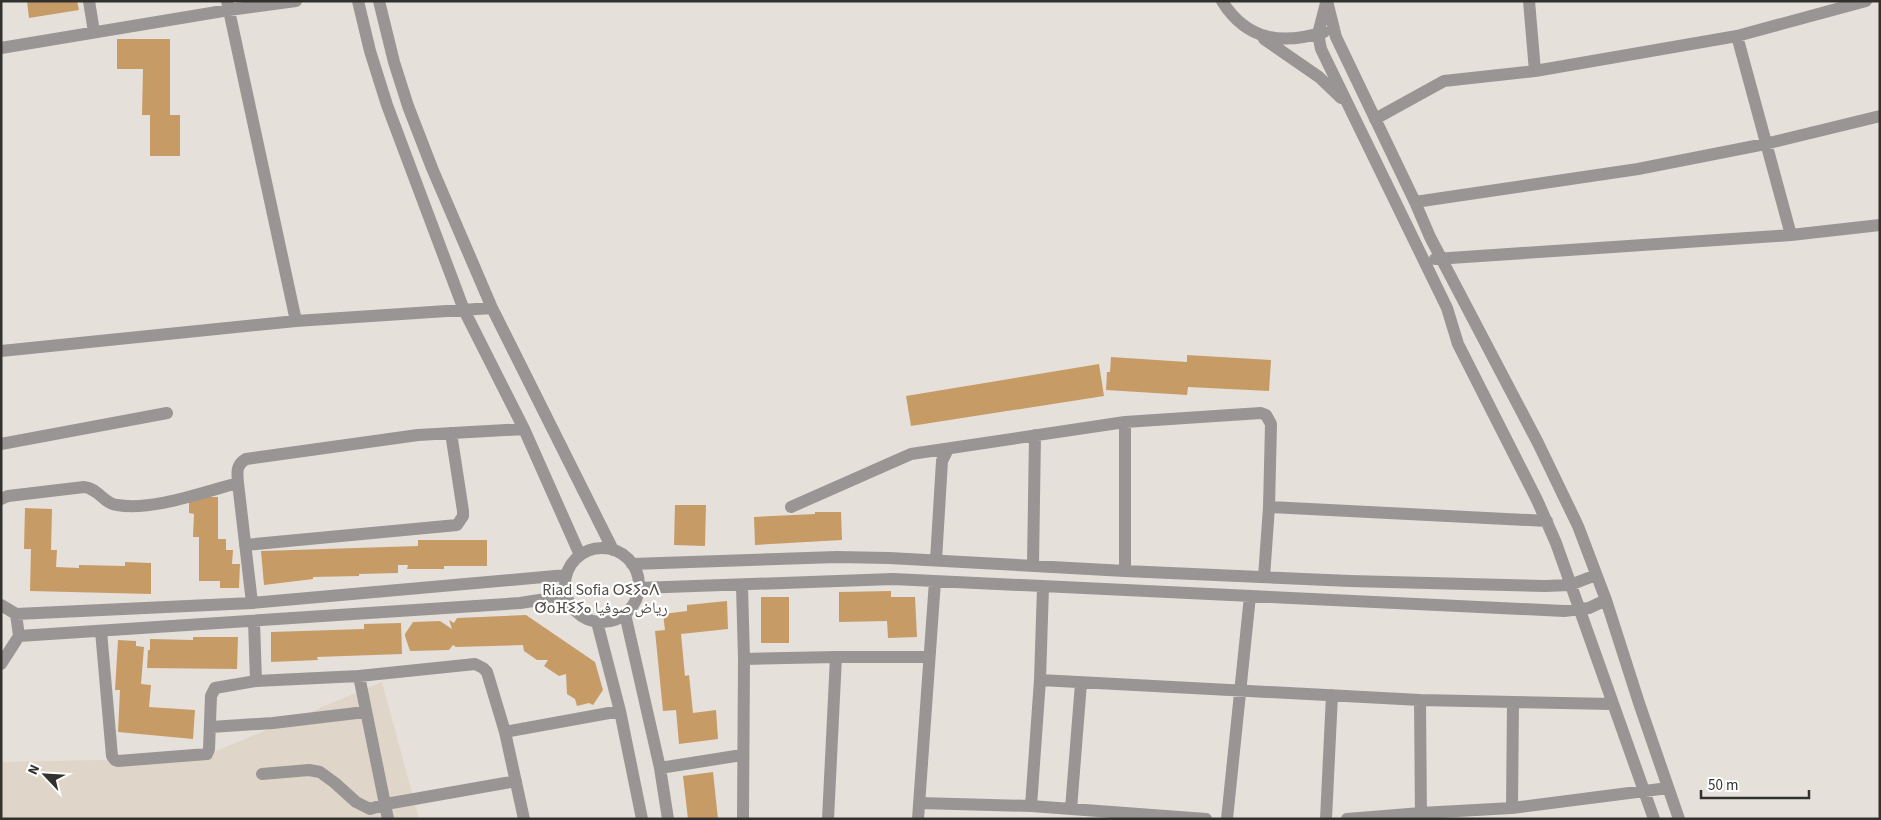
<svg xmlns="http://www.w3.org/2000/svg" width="1881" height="820" font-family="'Source Sans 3','Noto Naskh Arabic','Noto Sans Tifinagh',sans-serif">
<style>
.built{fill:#e0d5c9}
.building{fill:#c79b66}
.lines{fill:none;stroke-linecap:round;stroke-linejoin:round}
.minor{stroke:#999594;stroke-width:12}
.labels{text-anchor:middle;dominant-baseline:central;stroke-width:4.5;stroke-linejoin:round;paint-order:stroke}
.neighbourhood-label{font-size:16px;fill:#524d48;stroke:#fff}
</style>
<rect width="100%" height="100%" fill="#e6e0da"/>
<path class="built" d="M 382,682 L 419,819 L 1,819 L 1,762 L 199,758 Z"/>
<path class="building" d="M 27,1 L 77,1 L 79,10 L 29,18 Z
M 117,39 L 170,39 L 170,115 L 180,115 L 180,156 L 150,156 L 150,115 L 142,115 L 143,69 L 117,69 Z
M 1187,355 L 1271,360 L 1269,391 L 1188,387 L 1187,395 L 1106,390 L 1107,372 L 1110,372 L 1111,357 L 1187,362 Z
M 1099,364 L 1104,396 L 911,426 L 906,396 Z
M 189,497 L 218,497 L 218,539 L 226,539 L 226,550 L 233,550 L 232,564 L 240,564 L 239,588 L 220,588 L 220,581 L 199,581 L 199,537 L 193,537 L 194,514 L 189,513 Z
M 675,505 L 706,505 L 705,546 L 674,545 Z
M 25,508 L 52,509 L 51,550 L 57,550 L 56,567 L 79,568 L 79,565 L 125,566 L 125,562 L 151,563 L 151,594 L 30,591 L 31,549 L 24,549 Z
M 815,512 L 841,512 L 842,540 L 755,545 L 754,517 L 815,514 Z
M 418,540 L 487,540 L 487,566 L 444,566 L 444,569 L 407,569 L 408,565 L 398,565 L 398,573 L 359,574 L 359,576 L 313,577 L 313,579 L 264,585 L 261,551 L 418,546 Z
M 891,591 L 891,597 L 915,597 L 917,637 L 888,638 L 887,621 L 839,622 L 839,592 Z
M 761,597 L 789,597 L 789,643 L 761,643 Z
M 727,601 L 728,629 L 681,634 L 685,676 L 689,675 L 693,713 L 716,710 L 718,739 L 679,744 L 676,710 L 663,711 L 655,631 L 665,630 L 663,614 L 687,611 L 687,605 Z
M 526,615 L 595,662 L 603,690 L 593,705 L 589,703 L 577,706 L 575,699 L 567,694 L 566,674 L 559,676 L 544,666 L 548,660 L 537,660 L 524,651 L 523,645 L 456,647 L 453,645 L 449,650 L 410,651 L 405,636 L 405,634 L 413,622 L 440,621 L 452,629 L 449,620 L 454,623 L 457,618 Z
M 401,623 L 402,654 L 317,657 L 318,660 L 271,662 L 271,632 L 364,629 L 364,624 Z
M 193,637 L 238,637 L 237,669 L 147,668 L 148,650 L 150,650 L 150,639 L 193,640 Z
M 118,640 L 136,641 L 136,646 L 144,647 L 141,684 L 151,685 L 149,707 L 195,710 L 193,739 L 118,732 L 120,690 L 115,690 Z
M 713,772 L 718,819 L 688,819 L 683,776 Z"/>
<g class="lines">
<path class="minor" d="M 89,1 L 94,32
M 227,1 L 296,321
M 358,1 L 370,51 L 387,105 L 464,310 L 524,429 L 580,555
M 379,1 L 394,62 L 408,106 L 432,168 L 492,308 L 613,550
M 1222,1 C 1247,41 1282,45 1324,32
M 1327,1 L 1336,37 L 1415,202 L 1430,237 L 1538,443 L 1578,526 L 1606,600 L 1639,703 L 1679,819
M 1529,1 L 1535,71
M 1326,3 L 1318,34 L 1321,49 L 1447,308 L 1458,344 L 1537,500 L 1556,543 L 1654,819
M 1737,36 L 1791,235
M 1264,39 L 1319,77 L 1341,98
M 1,48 L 229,10 L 296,1
M 1375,119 L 1444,81 L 1535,71 L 1737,36 L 1866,1
M 1415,202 L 1638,169 L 1765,144 L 1880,116
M 1435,259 L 1791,235 L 1880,225
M 1,351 L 296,321 L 492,308
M 1125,422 L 1125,571
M 1,444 L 167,413
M 1,499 L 8,496 L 84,487 C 98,488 104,504 117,505 C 153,511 203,492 238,483
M 791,507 L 911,454 L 1125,422 L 1261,413 L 1266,415 L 1271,424 L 1269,507 L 1264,577
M 1269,507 L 1547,521
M 245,545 L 457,525 L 463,516 L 463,511 L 451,433
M565 585a37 37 0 1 1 74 0a37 37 0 1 1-74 0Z
M 936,560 L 942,461 L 948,449
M 632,564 L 837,557 L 889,558 L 1125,571 L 1350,581 L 1545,586 L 1570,585 L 1596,575
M 1033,565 L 1035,435
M 742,586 L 744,659 L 743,819
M 639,588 L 893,579 L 1564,611 L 1589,608 L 1606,600
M 252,603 L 238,483 C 237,472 236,465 246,459 L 418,435 L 524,429
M 1,605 L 16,614 L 252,603 L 566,575
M 625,614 L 660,768 L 668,819
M 254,621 L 256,681
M 597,622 L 620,711 L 642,819
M 101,631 L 112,756 L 115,760 L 118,761 L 207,754 L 209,749 L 211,696 L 215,688 L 256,681 L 359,676 L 475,664 L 483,668 L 487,672 L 505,732 L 524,819
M 19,636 L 520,603 L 566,596
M 744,659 L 836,657 L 928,657
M 1,664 L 19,636 L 16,614
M 359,676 L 388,819
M 1040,680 L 1420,700 L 1612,704
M 1420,700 L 1421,819
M 211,727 L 273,723 L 365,712
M 505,732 L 620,711
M 660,768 L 742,755
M 262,774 L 309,770 L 320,772 L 335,783 L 356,802 L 370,809 L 386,804 L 516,781
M 919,803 L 1031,806 L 1206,819
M 1031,806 L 1040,680 L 1043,587
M 1512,808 L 1513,703
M 1071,809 L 1081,683
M 828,819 L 836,657
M 918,819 L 935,581
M 1227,819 L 1250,596
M 1326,819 L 1332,695
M 1347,819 L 1421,813 L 1512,808 L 1668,788"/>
</g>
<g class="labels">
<g class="neighbourhood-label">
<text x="601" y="590">Riad Sofia ⵔⵉⵢⴰⴷ<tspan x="601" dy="18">ⵚoⴼⵉⵢⴰ رياض صوفيا</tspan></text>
</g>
</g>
<rect width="1881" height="820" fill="none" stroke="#33312e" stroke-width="5"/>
<g transform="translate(45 775) rotate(295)" stroke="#ffffff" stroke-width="4" paint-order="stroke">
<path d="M0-4L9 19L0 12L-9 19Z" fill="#33312e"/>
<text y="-8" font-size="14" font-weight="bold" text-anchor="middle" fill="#33312e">N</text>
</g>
<path d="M1701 790v8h108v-8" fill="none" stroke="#33312e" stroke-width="2.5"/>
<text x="1708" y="790" font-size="15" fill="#33312e" stroke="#ffffff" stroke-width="4" paint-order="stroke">50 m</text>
</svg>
